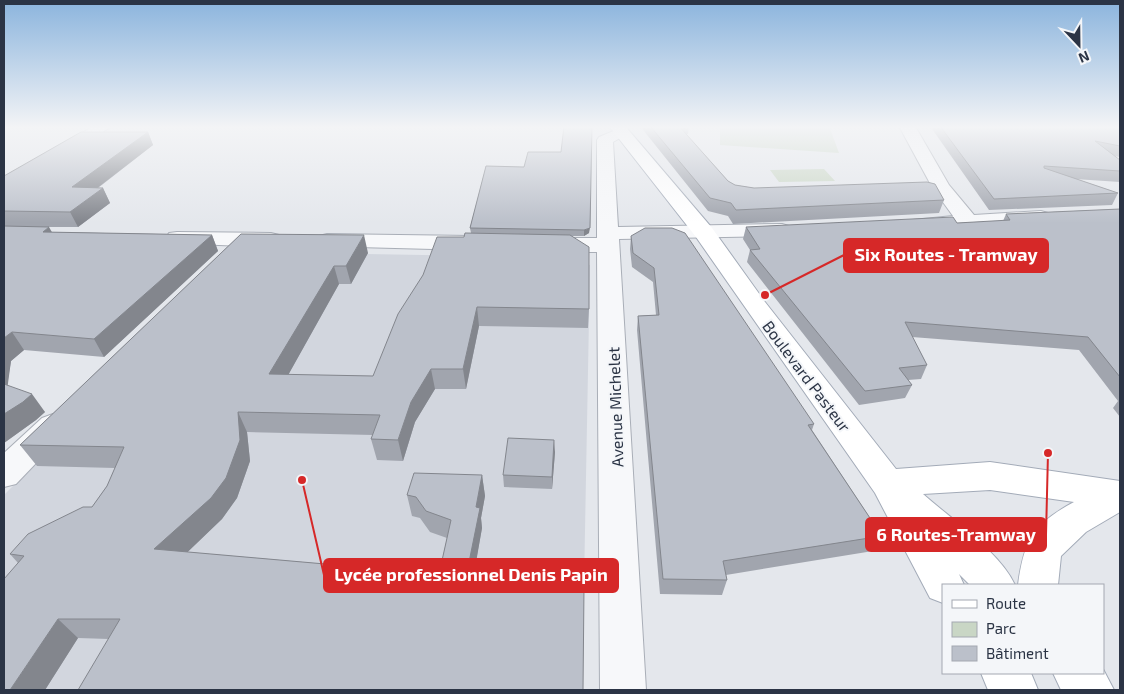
<svg xmlns="http://www.w3.org/2000/svg" width="1124" height="694" font-family="'Exo 2',sans-serif">
<style>
.built{fill:#d2d6de}
.green{fill:#c9d6c5}
.lines{fill:none;stroke-linecap:round;stroke-linejoin:round}
.minor-casing{stroke:#a9aeb7;stroke-width:2}
.major-casing{stroke:#a3abb8;stroke-width:2}
.minor{fill:#f7f8fa;fill-rule:evenodd}
.major{fill:#fff;fill-rule:evenodd}
.wall{fill:#a1a5ae}
.shaded-wall{fill:#83868d}
.building{fill:#bbc0ca;stroke:#83868d}
.labels{text-anchor:middle;dominant-baseline:central;stroke-width:4;stroke-linejoin:round;paint-order:stroke}
.street-label{font-size:16px;fill:#2b3445;stroke:#f4f6f9}
.leader{fill:none;stroke:#d62828;stroke-width:2}
.callout-dot{fill:#d62828;stroke:#f4f6f9;stroke-width:2}
.callout{fill:#d62828;stroke:#d62828;stroke-width:2}
.callout-label{font-size:18px;text-anchor:middle;font-weight:bold;fill:#fff}
</style>
<rect width="100%" height="100%" fill="#e4e7ec"/>
<path class="built" d="M 254,252 L 535,257 L 590,265 L 582,690 L 4,690 L 4,495 L 242,255 Z"/>
<path class="green" d="M 720,126 L 829,126 L 839,153 L 720,145 Z
M 824,169 L 835,181 L 779,182 L 770,170 Z"/>
<g class="lines">
<g class="minor-casing">
<path id="minor" d="M 94,126 L 112,126 L 11,191 L 4,193 L 4,179 Z
M 899,126 L 915,126 L 949,185 L 974,215 L 1041,211 L 1048,213 L 1051,217 L 1048,221 L 1041,223 L 920,230 L 913,228 L 910,224 L 913,220 L 953,216 L 932,187 Z
M 621,128 L 629,133 L 613,142 L 618,227 L 782,224 L 789,226 L 793,230 L 789,234 L 782,236 L 619,239 L 646,690 L 600,690 L 597,252 L 549,252 L 541,250 L 538,245 L 541,240 L 549,238 L 597,238 L 597,140 L 599,137 Z
M 177,232 L 271,233 L 279,235 L 282,240 L 279,245 L 271,247 L 169,243 L 166,238 L 169,233 Z
M 327,234 L 471,236 L 479,238 L 482,243 L 479,248 L 471,250 L 319,246 L 316,241 L 319,236 Z
M 53,414 L 64,418 L 69,426 L 64,434 L 16,484 L 4,487 L 4,453 L 42,418 Z"/>
</g>
<g class="major-casing">
<path id="major" d="M 609,126 L 625,126 L 712,228 L 765,302 L 896,469 L 990,462 L 1120,481 L 1120,512 L 1086,532 L 1061,556 L 1058,585 L 1018,585 C 1024,540 1033,524 1074,502 L 990,490 L 923,494 C 951,519 1000,552 1015,585 L 970,585 L 959,574 L 964,585 L 943,585 L 943,603 L 930,598 L 875,493 L 696,237 Z
M 1103,669 L 1114,690 L 1061,690 L 1053,673 L 1103,673 Z
M 981,673 L 1031,673 L 1038,690 L 988,690 Z"/>
</g>
<use href="#minor" class="minor"/>
<use href="#major" class="major"/>
</g>
<path class="wall" d="M 640,126 L 689,126 L 688,134 L 686,134 L 728,181 L 735,185 L 754,188 L 944,200 L 939,213 L 733,224 L 728,216 L 708,211 Z
M 930,126 L 1120,126 L 1120,157 L 1114,156 L 1120,160 L 1120,182 L 1075,179 L 1118,193 L 1112,205 L 989,210 Z
M 148,132 L 153,145 L 98,188 L 103,188 L 110,203 L 78,227 L 37,227 L 52,232 L 212,235 L 218,251 L 104,357 L 24,350 L 11,361 L 7,385 L 45,412 L 36,420 L 4,443 L 4,176 Z
M 486,166 L 589,233 L 584,236 L 572,236 L 589,309 L 588,328 L 479,326 L 466,389 L 435,389 L 415,422 L 403,461 L 377,460 L 371,439 L 373,435 L 247,432 L 250,461 L 237,498 L 222,519 L 187,552 L 439,574 L 447,538 L 430,532 L 420,518 L 412,516 L 407,495 L 482,475 L 485,496 L 481,518 L 482,528 L 473,577 L 109,639 L 78,638 L 45,690 L 18,563 L 10,554 L 92,507 L 107,486 L 115,468 L 37,466 L 20,445 L 241,234 L 368,253 L 351,284 L 339,284 L 288,375 L 373,376 L 464,237 L 471,233 L 470,228 Z
M 1120,209 L 1120,417 L 1113,408 L 1118,401 L 1079,350 L 912,337 L 927,365 L 921,379 L 908,380 L 912,385 L 905,398 L 859,405 L 747,262 L 750,250 L 743,239 L 746,227 L 957,223 L 1003,221 L 1006,214 Z
M 631,236 L 814,424 L 812,430 L 882,536 L 873,551 L 726,575 L 727,580 L 722,595 L 660,594 L 637,330 L 638,316 L 656,315 L 653,282 L 632,267 L 630,249 Z
M 555,452 L 552,489 L 504,487 L 503,475 Z"/>
<path class="shaded-wall" d="M 148,132 L 153,145 L 79,202 L 72,187 Z
M 103,188 L 110,203 L 78,227 L 70,212 Z
M 49,227 L 58,243 L 43,232 Z
M 590,228 L 589,233 L 584,236 L 584,230 Z
M 212,235 L 218,251 L 104,357 L 94,339 Z
M 364,235 L 368,253 L 351,284 L 346,266 Z
M 334,266 L 339,284 L 277,395 L 269,374 Z
M 477,307 L 479,326 L 466,389 L 463,369 Z
M 12,332 L 24,350 L 11,361 L 6,398 L 4,395 L 4,338 Z
M 431,369 L 435,389 L 415,422 L 403,461 L 398,440 L 411,402 Z
M 32,394 L 45,412 L 36,420 L 4,443 L 4,414 Z
M 238,412 L 247,432 L 250,461 L 237,498 L 222,519 L 169,570 L 154,549 Z
M 554,440 L 555,452 L 552,489 L 552,477 Z
M 482,475 L 485,496 L 481,518 L 482,528 L 470,597 L 466,577 L 476,507 Z
M 58,619 L 78,638 L 45,690 L 10,690 Z"/>
<path class="building" d="M 564,126 L 592,126 L 590,228 L 584,230 L 470,228 L 486,166 L 524,167 L 528,152 L 561,152 Z
M 650,126 L 679,126 L 728,181 L 735,185 L 754,188 L 927,182 L 935,184 L 944,200 L 736,210 L 731,203 L 710,198 Z
M 940,126 L 1120,126 L 1120,146 L 1095,141 L 1120,160 L 1120,171 L 1044,166 L 1044,168 L 1118,193 L 994,199 Z
M 81,132 L 148,132 L 72,187 L 103,188 L 70,212 L 4,211 L 4,176 Z
M 1120,209 L 1120,377 L 1088,337 L 905,322 L 927,365 L 899,368 L 912,385 L 865,391 L 750,250 L 760,249 L 746,227 L 953,217 L 957,223 L 1010,220 L 1006,214 Z
M 4,226 L 49,227 L 43,232 L 212,235 L 94,339 L 12,332 L 4,338 Z
M 645,228 L 672,228 L 685,233 L 814,424 L 808,425 L 882,536 L 723,561 L 727,580 L 663,579 L 638,316 L 659,315 L 654,268 L 633,253 L 631,236 Z
M 465,233 L 570,235 L 589,247 L 589,309 L 477,307 L 463,369 L 431,369 L 411,402 L 398,440 L 371,439 L 380,415 L 238,412 L 240,440 L 226,478 L 211,498 L 154,549 L 439,574 L 451,520 L 426,511 L 416,497 L 407,495 L 414,473 L 482,475 L 476,507 L 480,508 L 466,577 L 584,587 L 583,690 L 78,690 L 120,619 L 58,619 L 10,690 L 4,690 L 4,579 L 24,556 L 10,554 L 28,534 L 83,507 L 92,507 L 107,486 L 124,447 L 20,445 L 241,234 L 364,235 L 346,266 L 334,266 L 269,374 L 373,376 L 398,314 L 423,275 L 437,237 L 464,237 Z
M 4,384 L 32,394 L 23,402 L 4,414 Z
M 508,438 L 554,440 L 552,477 L 503,475 Z"/>
<linearGradient id="sky" x2="0" y2="1"><stop stop-color="#8bb4dd"/><stop offset="0.57" stop-color="#f3f4f6"/><stop offset="1" stop-color="#f3f4f6" stop-opacity="0"/></linearGradient>
<rect width="1124" height="223" fill="url(#sky)"/>
<g class="labels">
<g class="street-label">
<text transform="translate(807 376) rotate(53)">Boulevard Pasteur</text>
<text transform="translate(615 407) rotate(-92)">Avenue Michelet</text>
</g>
</g>
<path class="leader" d="M765 295L844 255M1048 453L1046 535M302 480L324 575"/>
<g class="callout-dot">
<circle cx="765" cy="295" r="5"/>
<circle cx="1048" cy="453" r="5"/>
<circle cx="302" cy="480" r="5"/>
</g>
<g class="callout">
<rect x="844" y="239" width="204" height="33" rx="5"/>
<rect x="866" y="518" width="180" height="33" rx="5"/>
<rect x="324" y="559" width="294" height="33" rx="5"/>
</g>
<g class="callout-label">
<text x="946" y="261">Six Routes - Tramway</text>
<text x="956" y="541">6 Routes-Tramway</text>
<text x="471" y="581">Lycée professionnel Denis Papin</text>
</g>
<rect width="1124" height="694" fill="none" stroke="#2b3445" stroke-width="10"/>
<rect x="942" y="584" width="162" height="90" fill="#f4f6f9" stroke="#a4a8b1"/>
<rect x="952" y="600" width="25" height="8" fill="#ffffff" stroke="#a4a8b1"/>
<text x="986" y="609" font-size="15" fill="#2b3445">Route</text>
<rect x="952" y="622" width="25" height="15" fill="#c9d6c5" stroke="#a4a8b1"/>
<text x="986" y="634" font-size="15" fill="#2b3445">Parc</text>
<rect x="952" y="646" width="25" height="15" fill="#bbc0ca" stroke="#a4a8b1"/>
<text x="986" y="659" font-size="15" fill="#2b3445">Bâtiment</text>
<g transform="translate(1079 45) rotate(158)" stroke="#f4f6f9" stroke-width="4" paint-order="stroke">
<path d="M0-4L9 19L0 12L-9 19Z" fill="#2b3445"/>
<text y="-8" font-size="14" font-weight="bold" text-anchor="middle" fill="#2b3445">N</text>
</g>
</svg>
